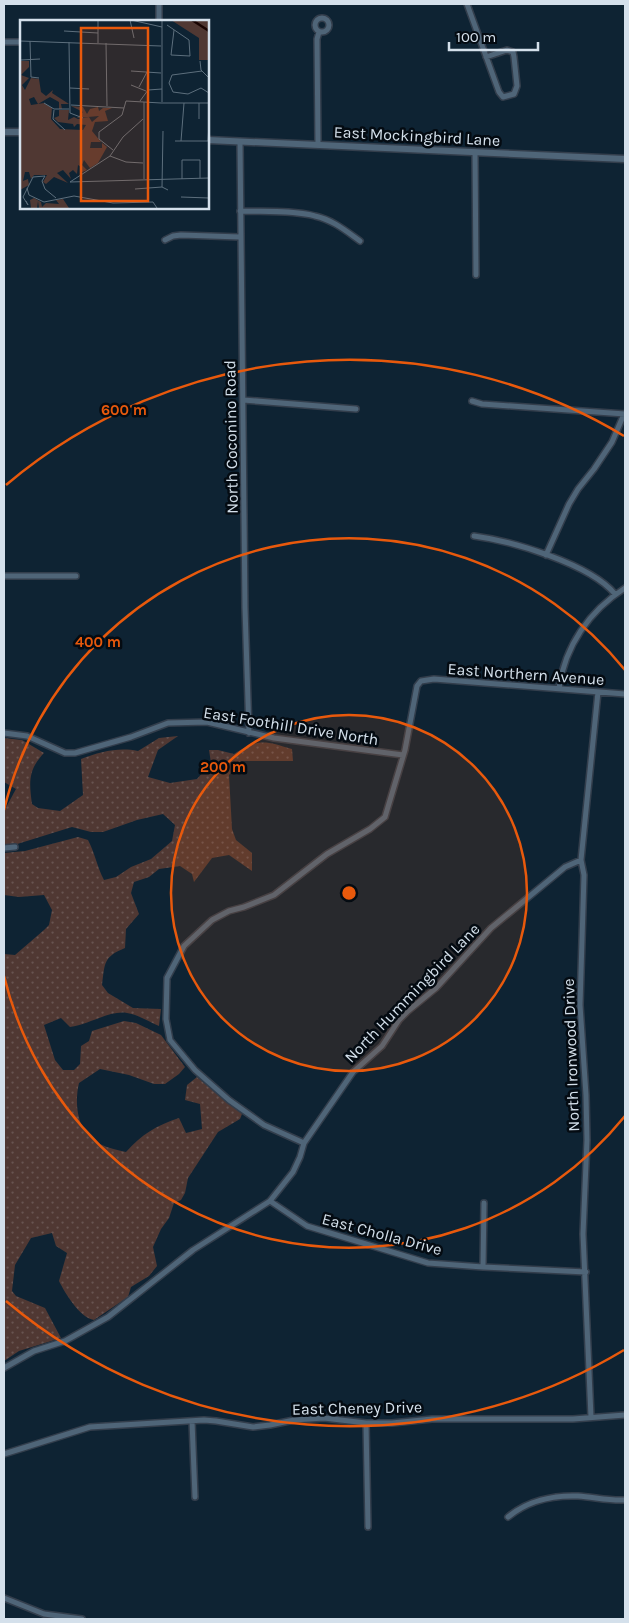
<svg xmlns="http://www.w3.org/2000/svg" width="629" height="1623" font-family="Karla,sans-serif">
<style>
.grass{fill:url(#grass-dots)}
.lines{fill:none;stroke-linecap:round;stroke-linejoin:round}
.minor-casing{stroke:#333e4c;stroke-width:8}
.tertiary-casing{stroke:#333e4c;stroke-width:9}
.minor{stroke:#4f6578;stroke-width:5}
.tertiary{stroke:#4f6578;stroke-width:6}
.ring{fill:none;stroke:#e8590c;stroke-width:2.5}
.labels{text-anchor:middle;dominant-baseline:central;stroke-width:5;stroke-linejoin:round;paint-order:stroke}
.street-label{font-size:16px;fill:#d4e0eb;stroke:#040b12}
.inset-river{fill:none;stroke:#180402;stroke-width:2.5}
.inset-road{fill:none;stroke:#5d6f7d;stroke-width:1}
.view{fill:#e8590c;fill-opacity:0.15;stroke:#e8590c;stroke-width:2.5}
.inset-edge{fill:none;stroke:#d4e0eb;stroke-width:2.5}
.centre{fill:#e8590c;stroke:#040b12;stroke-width:2.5}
.ring-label{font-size:15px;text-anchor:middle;font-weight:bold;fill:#e8590c;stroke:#040b12;stroke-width:5;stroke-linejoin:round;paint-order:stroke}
</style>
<defs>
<pattern id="grass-dots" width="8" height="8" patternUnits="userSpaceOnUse" patternTransform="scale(1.25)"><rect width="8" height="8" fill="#503833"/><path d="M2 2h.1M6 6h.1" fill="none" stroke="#685451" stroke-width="1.8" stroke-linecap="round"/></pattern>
</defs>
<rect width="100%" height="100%" fill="#0e2333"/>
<path class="grass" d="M 178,736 L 158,750 L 148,777 L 170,783 L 197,779 L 211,763 L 209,750 L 218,750 L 234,754 C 259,738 265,741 292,749 L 293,761 L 241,761 L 229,775 L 232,829 L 236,840 L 252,853 L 252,871 L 229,855 L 212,858 L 194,882 L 192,874 L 180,866 L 159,869 L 149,877 L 134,882 L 131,893 L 139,914 L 126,929 L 125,948 C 103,957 105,963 102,985 L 108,993 L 133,1008 L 161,1009 L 159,1026 C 149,1022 137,1014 127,1013 C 110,1010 88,1025 70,1027 L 61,1018 L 44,1025 L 55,1060 L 63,1070 L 74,1070 L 80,1064 L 81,1046 L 89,1041 L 92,1031 L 124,1021 L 136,1023 L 161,1035 L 185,1067 L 179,1074 L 165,1084 L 154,1084 L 129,1075 L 100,1069 L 79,1083 C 74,1104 77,1134 100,1144 C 108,1148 117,1150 126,1152 C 141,1135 157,1125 179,1118 L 186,1133 L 202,1129 L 200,1104 L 185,1100 L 187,1085 L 197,1077 L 242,1114 L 240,1119 L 218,1132 L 188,1178 L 185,1193 L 181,1200 L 174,1203 L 169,1218 L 161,1229 L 153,1247 L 157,1266 L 149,1276 L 131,1287 L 128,1297 L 94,1320 C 80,1318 65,1293 59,1281 L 67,1253 L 56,1246 L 52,1233 L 31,1238 L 15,1265 L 12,1291 L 16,1296 L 45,1308 L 61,1338 L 19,1351 L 4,1361 L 4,954 L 15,955 L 44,930 L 49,925 L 52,910 L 44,895 L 19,897 L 4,895 L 4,853 L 25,851 L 78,837 L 88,840 C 95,853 97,867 104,880 L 116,877 L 131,867 L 151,859 L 172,841 L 175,825 L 163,814 L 137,820 L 103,832 L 91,832 L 72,827 L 14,845 L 4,845 L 4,811 L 16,789 L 4,782 L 4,738 L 22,740 L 44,753 C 28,770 29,782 32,804 L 38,808 L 60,811 L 83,795 L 81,759 C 100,752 118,747 138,751 L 159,738 Z"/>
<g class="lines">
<g class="minor-casing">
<path id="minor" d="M 159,4 L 159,21
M 467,4 L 499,92 L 503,97 L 514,94 L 517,86 L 514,57 L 513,52 L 507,50 L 486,57
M315 25a7 7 0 1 1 14 0a7 7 0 1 1-14 0Z
M 4,42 L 21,42
M 240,142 L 245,608 L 249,733
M 318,145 L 317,39 L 319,32
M 475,152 L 476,275
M 240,211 C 264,212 292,210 315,216 C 333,220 346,231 360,241
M 165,240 L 173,236 L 181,235 L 240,237
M 243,400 L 356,409
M 472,401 L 482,404 L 625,414
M 474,536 C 512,541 590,564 615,594
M 546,555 L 569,504 L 578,489 L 594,469 L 612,442 L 624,414
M 4,576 L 76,576
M 559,688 C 565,646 589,611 625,588
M 4,733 L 27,736 L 65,753 L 75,753 L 131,737 L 168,723 L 207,722 L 274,738 L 403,755
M 4,848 L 15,847
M 304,1143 L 264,1125 L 229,1100 L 195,1070 L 170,1040 L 166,1019 L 167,978 L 184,946 L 212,920 L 229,911 L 244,907 L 274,895 L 327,854 L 370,829 L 385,817 L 405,750 L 417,686 L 421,681 L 434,679 L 625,694
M 270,1201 L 307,1226 L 428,1263 L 483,1267 L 586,1272
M 483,1267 L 484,1203
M 4,1368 L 34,1351 L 65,1341 L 108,1317 L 193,1250 L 270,1201 L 293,1172 L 300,1157 L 304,1143 L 353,1072 L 382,1046 L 399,1020 L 408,1011 L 436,988 L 491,928 L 565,867 L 581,860
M 591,1417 L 583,1234 L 587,1140 L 586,1095 L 580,1005 L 584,875 L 581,860 L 598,692
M 192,1421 L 195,1497
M 366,1423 L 368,1527
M 4,1454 L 90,1427 L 204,1420 L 216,1421 L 253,1427 L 270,1425 L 294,1420 L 324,1418 L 366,1423 L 392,1423 L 432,1419 L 573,1419 L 625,1415
M 508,1517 C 527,1501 553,1495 578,1496 C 594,1497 609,1501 625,1500
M 4,1598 L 44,1614 L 82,1619"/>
</g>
<g class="tertiary-casing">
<path id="tertiary" d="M 4,132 L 21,132
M 208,140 L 625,159"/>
</g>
<use href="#minor" class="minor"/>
<use href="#tertiary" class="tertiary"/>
</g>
<circle cx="349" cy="893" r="178" fill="#e8590c" fill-opacity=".12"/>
<g class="ring">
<circle cx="349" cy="893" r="178"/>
<path d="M625 1116A355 355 0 0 1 4 976M4 810A355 355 0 0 1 625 670"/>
<path d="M624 1350A533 533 0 0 1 6 1301M6 485A533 533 0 0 1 624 436"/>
</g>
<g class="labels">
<g class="street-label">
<text transform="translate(417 136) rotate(3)">East Mockingbird Lane</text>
<text transform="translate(231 437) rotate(-91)">North Coconino Road</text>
<text transform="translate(526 674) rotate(4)">East Northern Avenue</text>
<text transform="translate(291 726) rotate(9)">East Foothill Drive North</text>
<text transform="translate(412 993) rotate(-46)">North Hummingbird Lane</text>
<text transform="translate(571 1055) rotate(-92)">North Ironwood Drive</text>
<text transform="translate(382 1234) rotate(15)">East Cholla Drive</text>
<text transform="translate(357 1408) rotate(-1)">East Cheney Drive</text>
</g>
</g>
<g transform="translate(20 20)">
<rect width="189" height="189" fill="#0e2333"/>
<path d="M 151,0 L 189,0 L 189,40 L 179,40 L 179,18 ZM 1,41 L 9,41 L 9,47 L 1,55 L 9,58 L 2,65 L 5,70 L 11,58 L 19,59 L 21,72 L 26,76 L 33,70 L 32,73 L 49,84 L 41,84 L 42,89 L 39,89 L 39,82 L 30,77 L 18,84 L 14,77 L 9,79 L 11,85 L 24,83 L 32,88 L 31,99 L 40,109 L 63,110 L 66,105 L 57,104 L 54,107 L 53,104 L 38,102 L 34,98 L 39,96 L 39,90 L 49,90 L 48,100 L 54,97 L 58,99 L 69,97 L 72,102 L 79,96 L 57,98 L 63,92 L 51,86 L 63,87 L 67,94 L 70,89 L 78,87 L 79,91 L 83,88 L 92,88 L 85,91 L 88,101 L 75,102 L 72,111 L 81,122 L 71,122 L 70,128 L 82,128 L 82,123 L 87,127 L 78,143 L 70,148 L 64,140 L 62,145 L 67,150 L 60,153 L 61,147 L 58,145 L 57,154 L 53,150 L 49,153 L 51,159 L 43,150 L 37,153 L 48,163 L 34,157 L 26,164 L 23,162 L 27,155 L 14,155 L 11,159 L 9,152 L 5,152 L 3,161 L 8,159 L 9,165 L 0,170 ZM 14,178 L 21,182 L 22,187 L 26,183 L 39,184 L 36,180 L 43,179 L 49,188 L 19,188 L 18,181 L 17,188 L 11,188 L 10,180 Z" fill="#503833"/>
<path class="inset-river" d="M 172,0 L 189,11"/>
<path class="inset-road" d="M 78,0 L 78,23M 110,0 L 114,18M 111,0 L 142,7M 142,0 L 142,82M 147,5 L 169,20 L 170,36 L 151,35 L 154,10M 44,11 L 78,13M 0,21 L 141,26M 10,21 L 11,57 L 19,58M 49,22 L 50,93 L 63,98M 86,23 L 87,86M 1,40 L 20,39M 180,41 L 181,50 L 189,58M 111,51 L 141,53M 152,55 L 182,51M 152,55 L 149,63 L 153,72M 111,65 L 126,71M 119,67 L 127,52M 50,68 L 69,69M 153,72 L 168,74 L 181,68 L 189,73M 120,81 L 128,70 L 142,69M 24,83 L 34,89 L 49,89M 141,83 L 189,83M 179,83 L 179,99M 51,85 L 104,88M 34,90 L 33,99 L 45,110M 155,121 L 189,121M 161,121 L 164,83M 188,121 L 189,103M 93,130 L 79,119 L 79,112 L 102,95 L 106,81 L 141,83M 90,136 L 106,142 L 123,143M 25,156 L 22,161 L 25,169 L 36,178M 124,159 L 124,82M 162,159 L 162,140 L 180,140 L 180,158M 50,162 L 189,158M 50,162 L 90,136 L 103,117 L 123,99M 142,167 L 143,111M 7,168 L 9,175 L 24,182 L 54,176 L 93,183 L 133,182 L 137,188M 115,169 L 142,167 L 148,170M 161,177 L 189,178M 6,181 L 8,185 L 3,177 L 13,157 L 25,156"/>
<path class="view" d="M 61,8 L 128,8 L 128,181 L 61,181 Z"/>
<rect width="189" height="189" class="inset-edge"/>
</g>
<circle cx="349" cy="893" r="8" class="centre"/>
<g class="ring-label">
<text x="124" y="415">600 m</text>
<text x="98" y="647">400 m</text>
<text x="223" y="772">200 m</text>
</g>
<rect width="629" height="1623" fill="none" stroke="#d4e0eb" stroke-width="10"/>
<path d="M449 42v8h89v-8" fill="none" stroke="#d4e0eb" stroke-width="2.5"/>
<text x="456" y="42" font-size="15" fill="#d4e0eb" stroke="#040b12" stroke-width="4" paint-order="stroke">100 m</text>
</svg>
